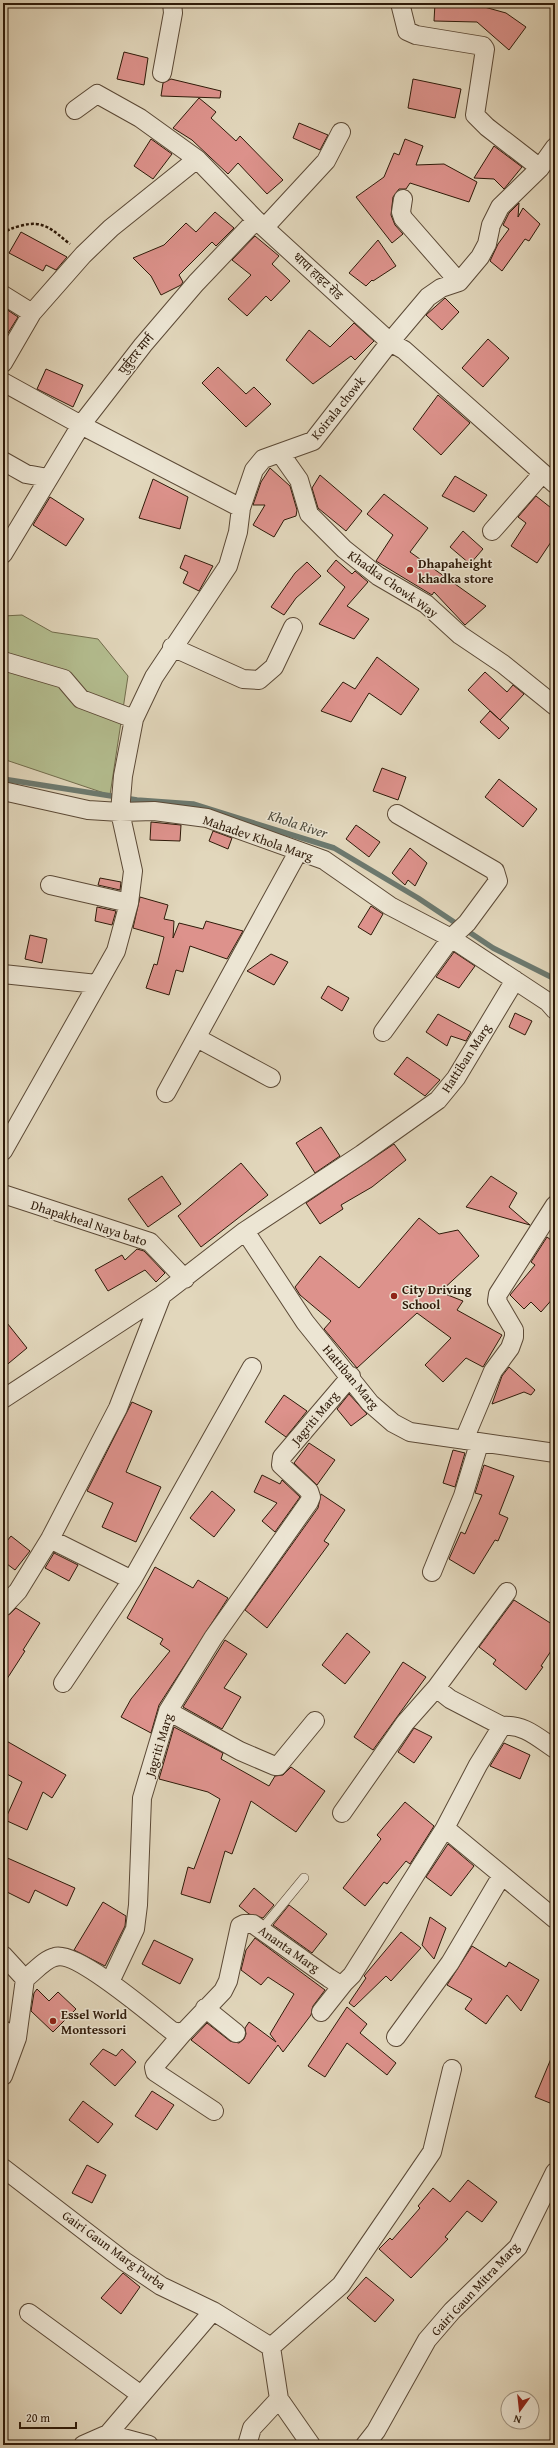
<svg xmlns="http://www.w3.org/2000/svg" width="558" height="2448" font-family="'Gentium Book Plus','Noto Serif Devanagari',serif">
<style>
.green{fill:#b4be90;stroke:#716c4c}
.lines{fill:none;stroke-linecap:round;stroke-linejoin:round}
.stream{stroke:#6c796f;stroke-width:5.5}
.building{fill:#dd928c;stroke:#2e1a09}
.service-casing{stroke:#5b4936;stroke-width:10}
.minor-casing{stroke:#5b4936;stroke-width:20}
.path{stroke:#2e1a09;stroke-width:2.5;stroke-dasharray:3 2;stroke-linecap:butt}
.service{stroke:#ece5d3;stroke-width:9}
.minor{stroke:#ece5d3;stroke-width:18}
.poi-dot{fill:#8f2418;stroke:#ece5d3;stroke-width:1.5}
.labels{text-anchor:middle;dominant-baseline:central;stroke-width:3;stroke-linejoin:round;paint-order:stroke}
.street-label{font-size:13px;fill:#2e1a09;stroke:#ece5d3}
.poi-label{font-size:13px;font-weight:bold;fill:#2e1a09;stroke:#ece5d3;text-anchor:start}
.water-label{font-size:14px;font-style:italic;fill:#4d4a3c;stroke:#ece5d3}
</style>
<rect width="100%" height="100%" fill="#e2d7bc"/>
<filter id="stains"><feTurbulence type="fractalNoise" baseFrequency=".005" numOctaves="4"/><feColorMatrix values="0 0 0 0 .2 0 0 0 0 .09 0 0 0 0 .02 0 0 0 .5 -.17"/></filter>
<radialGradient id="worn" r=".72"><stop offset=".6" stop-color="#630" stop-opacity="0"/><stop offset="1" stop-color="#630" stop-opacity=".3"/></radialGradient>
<path class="green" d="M 22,615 L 52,632 L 98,639 L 128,676 L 110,795 L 3,759 L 3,616 Z"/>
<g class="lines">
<path class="stream" d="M 3,779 L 137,800 L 193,804 L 334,848 L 418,898 L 493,948 L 555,979"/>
</g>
<path class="building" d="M 435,3 L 470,3 L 506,13 L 526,27 L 509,50 L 477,22 L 434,21 Z
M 124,52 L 148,58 L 144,85 L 117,79 Z
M 171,79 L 221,91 L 220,98 L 161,96 L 163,83 Z
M 413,79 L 461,89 L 455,118 L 408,108 Z
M 199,98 L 216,112 L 211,118 L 236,141 L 240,136 L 283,180 L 267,194 L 238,163 L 228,174 L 192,140 L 173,128 Z
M 299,123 L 328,135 L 320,150 L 293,138 Z
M 151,139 L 172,154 L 153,179 L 134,166 Z
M 405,139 L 423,146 L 416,165 L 444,164 L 477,182 L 469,202 L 410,183 L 406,189 L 399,189 L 393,197 L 391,215 L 395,225 L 403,234 L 392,243 L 356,197 L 384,177 L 394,153 L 399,155 Z
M 494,146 L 522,167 L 504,189 L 494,179 L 474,178 Z
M 519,203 L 518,217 L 523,208 L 540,224 L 529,241 L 525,239 L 502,271 L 490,261 L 498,244 L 509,229 L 503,225 L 509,213 Z
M 215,212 L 234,228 L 216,246 L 212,242 L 179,275 L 183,282 L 181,285 L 161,295 L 151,276 L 133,258 L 164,245 L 186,223 L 196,232 Z
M 21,232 L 67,257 L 56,270 L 46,265 L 43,271 L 9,253 Z
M 255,236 L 279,256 L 272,264 L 290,281 L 271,301 L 266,296 L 247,316 L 228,299 L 251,275 L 232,260 Z
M 378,240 L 396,266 L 373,281 L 372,280 L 366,286 L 349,273 Z
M 445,298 L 459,312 L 442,330 L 426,315 Z
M 3,307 L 18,317 L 3,341 Z
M 354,323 L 374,341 L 355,360 L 351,356 L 313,384 L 286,360 L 309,330 L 330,347 Z
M 488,339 L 509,358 L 483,387 L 462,368 Z
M 218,367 L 246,394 L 254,387 L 271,404 L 246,427 L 202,383 Z
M 46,369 L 83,385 L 73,407 L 37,389 Z
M 438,395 L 470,423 L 441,455 L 413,429 Z
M 270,468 L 290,486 L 297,510 L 296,516 L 284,520 L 274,537 L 253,525 L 265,505 L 253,505 L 261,482 Z
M 320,475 L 362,511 L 346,531 L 318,508 L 312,488 Z
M 455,476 L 487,495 L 474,512 L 442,496 Z
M 153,479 L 188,497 L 180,529 L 139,518 Z
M 384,494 L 428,528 L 410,552 L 486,606 L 465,625 L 434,592 L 432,595 L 376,561 L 393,535 L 367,514 Z
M 536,496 L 555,511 L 555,536 L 537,563 L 511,546 L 526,523 L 518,517 Z
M 50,497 L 84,519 L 66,546 L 33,525 Z
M 463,531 L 483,549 L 470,564 L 450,547 Z
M 185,555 L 213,566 L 199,591 L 183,583 L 188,572 L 180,568 Z
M 336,560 L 352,574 L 355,571 L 368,582 L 347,606 L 369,619 L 354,639 L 319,624 L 345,587 L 327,571 Z
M 307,562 L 321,576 L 296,598 L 284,615 L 271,607 L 295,573 Z
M 377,657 L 419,689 L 401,715 L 369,693 L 351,722 L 321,711 L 343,682 L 355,689 Z
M 485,672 L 507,692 L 513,685 L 524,694 L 500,720 L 468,690 Z
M 490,711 L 509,728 L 499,739 L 480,722 Z
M 382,768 L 406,777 L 398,800 L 373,791 Z
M 499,779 L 537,809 L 523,827 L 485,797 Z
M 151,822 L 181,825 L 180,841 L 150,840 Z
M 356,825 L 380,842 L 369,857 L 346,839 Z
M 213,831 L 232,838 L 228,849 L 209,841 Z
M 410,848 L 427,863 L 415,886 L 408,880 L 405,885 L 392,873 Z
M 100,878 L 121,882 L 120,890 L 98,885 Z
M 140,897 L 168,905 L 164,919 L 174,921 L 173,938 L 179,923 L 203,929 L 206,921 L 243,931 L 227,959 L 190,946 L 183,972 L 176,970 L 169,995 L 146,988 L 154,964 L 157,965 L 164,937 L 133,928 Z
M 371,906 L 383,914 L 371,935 L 358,927 Z
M 97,907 L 116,911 L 112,925 L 95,921 Z
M 30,935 L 47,939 L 42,963 L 25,959 Z
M 454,952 L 475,966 L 459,988 L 436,977 Z
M 271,954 L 288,962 L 274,985 L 247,971 Z
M 328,986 L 349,998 L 342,1011 L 321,998 Z
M 515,1013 L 532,1021 L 525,1035 L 509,1027 Z
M 438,1014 L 471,1032 L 466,1041 L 451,1036 L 447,1046 L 426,1032 Z
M 407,1057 L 440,1080 L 425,1096 L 394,1074 Z
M 321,1127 L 340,1156 L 315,1173 L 296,1143 Z
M 394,1144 L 406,1160 L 372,1187 L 341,1205 L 343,1209 L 320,1224 L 306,1203 Z
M 241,1163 L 268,1195 L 201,1247 L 178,1216 Z
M 162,1176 L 181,1204 L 148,1227 L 128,1199 Z
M 491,1176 L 517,1193 L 509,1207 L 530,1225 L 466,1207 Z
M 419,1218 L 439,1234 L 458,1230 L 479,1256 L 440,1292 L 463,1301 L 457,1310 L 502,1335 L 483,1367 L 466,1358 L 443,1382 L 425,1365 L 451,1338 L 417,1313 L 357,1368 L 324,1329 L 331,1321 L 300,1295 L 295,1287 L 320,1256 L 359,1288 Z
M 547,1237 L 555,1243 L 555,1296 L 541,1312 L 531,1302 L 524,1309 L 510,1295 L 535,1265 L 531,1262 Z
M 137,1249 L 144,1251 L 165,1273 L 156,1282 L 145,1270 L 108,1291 L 95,1270 L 122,1255 L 125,1260 Z
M 3,1318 L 27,1348 L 3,1368 Z
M 509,1367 L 535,1390 L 531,1395 L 524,1392 L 492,1404 L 502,1376 Z
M 349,1394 L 367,1414 L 351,1426 L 337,1409 Z
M 284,1395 L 307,1411 L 286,1437 L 265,1422 Z
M 132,1402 L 152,1411 L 126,1472 L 161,1487 L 136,1542 L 102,1527 L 113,1503 L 87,1491 Z
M 309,1443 L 335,1460 L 317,1485 L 294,1463 Z
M 453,1450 L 465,1453 L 455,1487 L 443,1483 Z
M 484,1465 L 514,1476 L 499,1514 L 508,1518 L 498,1541 L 495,1540 L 474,1574 L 449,1559 L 461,1532 L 465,1534 L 482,1495 L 475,1493 Z
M 262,1475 L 280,1484 L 282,1480 L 300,1497 L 275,1532 L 262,1521 L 277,1503 L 254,1492 Z
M 212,1491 L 235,1510 L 214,1537 L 190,1518 Z
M 321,1494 L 345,1510 L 324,1541 L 329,1544 L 267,1628 L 245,1610 L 318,1508 Z
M 11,1536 L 30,1551 L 15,1570 L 3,1561 L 3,1546 Z
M 54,1553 L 78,1565 L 69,1581 L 45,1568 Z
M 155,1567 L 193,1588 L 198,1580 L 228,1598 L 159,1705 L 151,1733 L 121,1717 L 131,1699 L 170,1651 L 160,1644 L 163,1639 L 127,1618 Z
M 514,1600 L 555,1626 L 555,1645 L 541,1666 L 543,1667 L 526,1690 L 493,1664 L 496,1660 L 479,1647 Z
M 16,1608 L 40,1623 L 23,1650 L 25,1651 L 3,1685 L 3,1617 L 10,1614 Z
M 347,1633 L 370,1652 L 345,1684 L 322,1665 Z
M 225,1640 L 247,1654 L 224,1688 L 241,1697 L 222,1729 L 183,1707 Z
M 403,1662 L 426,1677 L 373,1750 L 354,1737 Z
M 174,1727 L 223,1753 L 221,1759 L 269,1786 L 275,1776 L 283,1775 L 291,1767 L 325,1791 L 296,1832 L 251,1801 L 232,1854 L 225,1851 L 210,1903 L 181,1894 L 188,1867 L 194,1869 L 220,1799 L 208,1792 L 159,1779 Z
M 414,1728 L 432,1737 L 414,1763 L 398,1752 Z
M 3,1739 L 66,1775 L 52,1798 L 43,1792 L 27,1830 L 5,1820 L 22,1782 L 3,1772 Z
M 504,1743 L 530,1755 L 520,1779 L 490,1766 Z
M 405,1802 L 434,1826 L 410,1864 L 406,1861 L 387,1884 L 384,1882 L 365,1906 L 343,1888 L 381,1839 L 377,1835 Z
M 448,1844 L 474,1866 L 451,1896 L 426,1877 Z
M 3,1856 L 75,1888 L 67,1906 L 35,1890 L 29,1903 L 3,1890 Z
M 254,1888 L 274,1905 L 263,1918 L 249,1914 L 239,1906 Z
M 103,1902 L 126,1916 L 125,1926 L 105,1966 L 74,1950 Z
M 289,1905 L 327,1934 L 312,1953 L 273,1925 Z
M 430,1917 L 446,1928 L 434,1959 L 422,1945 Z
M 401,1932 L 421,1948 L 391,1981 L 386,1976 L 354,2007 L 349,2003 L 366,1978 L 364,1976 Z
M 255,1938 L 325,1990 L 313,2006 L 311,2015 L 283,2052 L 278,2045 L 249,2084 L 191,2040 L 207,2023 L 230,2041 L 239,2043 L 244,2039 L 246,2034 L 245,2028 L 249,2022 L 276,2042 L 270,2034 L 294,1994 L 268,1977 L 261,1985 L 241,1970 L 246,1950 Z
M 154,1940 L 193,1959 L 180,1984 L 142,1964 Z
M 472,1946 L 506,1967 L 509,1962 L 539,1980 L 521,2011 L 507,1995 L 486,2024 L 465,2009 L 472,1999 L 447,1985 Z
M 37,1989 L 49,2001 L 58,1992 L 76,2009 L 53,2032 L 31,2011 L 34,1993 Z
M 347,2007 L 367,2024 L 360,2033 L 396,2063 L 387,2075 L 347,2043 L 325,2077 L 308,2066 Z
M 103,2049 L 116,2056 L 122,2049 L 136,2062 L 115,2086 L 90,2064 Z
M 555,2049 L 555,2105 L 535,2097 Z
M 152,2091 L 174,2105 L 157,2130 L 135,2116 Z
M 83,2101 L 113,2124 L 98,2143 L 69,2120 Z
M 87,2165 L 106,2175 L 92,2203 L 72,2193 Z
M 468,2180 L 497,2202 L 482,2222 L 467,2211 L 445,2237 L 448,2239 L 411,2278 L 379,2249 L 390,2238 L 392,2240 L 420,2208 L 418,2206 L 433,2188 L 450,2202 Z
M 123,2273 L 140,2287 L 121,2314 L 101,2298 Z
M 366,2277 L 394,2300 L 375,2322 L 347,2298 Z"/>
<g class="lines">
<g class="service-casing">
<path id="service" d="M 262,1929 L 304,1878"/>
</g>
<g class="minor-casing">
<path id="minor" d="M 400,3 L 407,31 L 416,35 L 483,46 L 485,49 L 475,115 L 487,127 L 540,168
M 162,73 L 173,13 L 172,3
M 75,110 L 97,94 L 140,118 L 197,159 L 256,220 L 390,342 L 404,350 L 555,484
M 403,199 L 401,212 L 403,218 L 459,282
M 265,227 L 326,161 L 341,132
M 3,295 L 32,313 L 83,255 L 111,228 L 197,159
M 3,363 L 32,313
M 3,382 L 81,425 L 143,345 L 196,283 L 256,220
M 280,453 L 299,480 L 309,514 L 344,549 L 378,576 L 426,604 L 460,635 L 503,664 L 555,706
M 3,461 L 26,474 L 48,478
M 492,531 L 542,474
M 3,554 L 81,425 L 241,508 L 254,470 L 263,459 L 313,441 L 390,342 L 428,297 L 441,288 L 459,282 L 480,257 L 487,244 L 491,225 L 500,207 L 540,168 L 555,147
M 172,647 L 243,679 L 259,680 L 274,667 L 293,627
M 3,661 L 64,679 L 81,699 L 134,719
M 3,791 L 88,810 L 120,812 L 123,776 L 134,719 L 154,677 L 228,566 L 238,532 L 241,508
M 50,885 L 129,903
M 3,974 L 97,984
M 383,1032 L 451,938 L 467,923 L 498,881 L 495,871 L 397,814
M 197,1038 L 271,1078
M 166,1093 L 298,852
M 3,1151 L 116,951 L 129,903 L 133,871 L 120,812 L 154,811 L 207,818 L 324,860 L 390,906 L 451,938 L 548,1002 L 555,1010
M 3,1194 L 150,1242 L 185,1279
M 245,1231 L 305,1322 L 370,1403 L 393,1423 L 410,1432 L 555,1453
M 3,1399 L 162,1295 L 245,1231 L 362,1154 L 438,1100 L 456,1078 L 515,980
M 464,1440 L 493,1371 L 510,1348 L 514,1337 L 514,1330 L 497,1301 L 498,1294 L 555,1205
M 50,1539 L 132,1580
M 432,1572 L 463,1496 L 479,1444
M 3,1607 L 18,1591 L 50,1539 L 118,1408 L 162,1295
M 63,1683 L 132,1580 L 252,1367
M 168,1711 L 240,1751 L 275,1766 L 278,1766 L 315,1721
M 502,1726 L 450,1699 L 436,1688 L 507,1592
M 342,1813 L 405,1723 L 436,1688
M 502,1875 L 555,1919
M 3,1955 L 25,1979 L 17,2038 L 3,2076
M 25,1979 C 34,1972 45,1959 55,1957 C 76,1950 153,2016 172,2031 L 183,2033
M 110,1982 L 135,1929 L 138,1905 L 142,1798 L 168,1711 L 213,1638 L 309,1502 L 311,1497 L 309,1491 L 281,1465 L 282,1457 L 351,1376
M 205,2008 L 236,2033
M 321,2012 L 344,1983
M 3,2030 L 17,2038
M 396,2037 L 450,1963 L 502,1875 L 445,1828 L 478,1765 L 502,1726 C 524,1724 537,1737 555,1749
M 214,2111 L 155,2072 L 154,2067 L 183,2033 L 223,1991 L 228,1981 L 240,1926 L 244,1924 L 253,1924 L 329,1978 L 337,1983 L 344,1983 L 352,1975 L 445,1828
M 3,2168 L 124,2261 L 161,2286 L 213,2311 L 271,2347
M 29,2313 L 141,2395
M 271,2347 L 341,2285 L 432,2152 L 452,2069
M 279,2399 L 311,2445
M 108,2434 L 149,2445
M 83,2445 L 108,2434 L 213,2311
M 247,2445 L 252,2428 L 279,2399 L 271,2347
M 365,2445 L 376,2431 L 427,2340 L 452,2311 L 518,2247 L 555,2172"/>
</g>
<path class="path" d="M 3,234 C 8,229 13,228 20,226 C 44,219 52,230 70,244"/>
<use href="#service" class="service"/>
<use href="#minor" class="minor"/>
</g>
<g class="poi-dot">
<circle cx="410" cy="570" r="4"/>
<circle cx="394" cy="1296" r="4"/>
<circle cx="53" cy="2021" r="4"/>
</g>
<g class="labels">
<g class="street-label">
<text transform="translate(318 276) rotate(43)">धापा हाइट रोड</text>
<text transform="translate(136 354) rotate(-51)">पुर्बुटार मार्ग</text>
<text transform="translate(338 408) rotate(-51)">Koirala chowk</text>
<text transform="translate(393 584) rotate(35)">Khadka Chowk Way</text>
<text transform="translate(258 838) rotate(19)">Mahadev Khola Marg</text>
<text transform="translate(466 1058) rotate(-57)">Hattiban Marg</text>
<text transform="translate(89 1223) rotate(18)">Dhapakheal Naya bato</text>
<text transform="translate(351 1377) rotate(50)">Hattiban Marg</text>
<text transform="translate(315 1418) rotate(-50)">Jagriti Marg</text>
<text transform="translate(159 1745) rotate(-73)">Jagriti Marg</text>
<text transform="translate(289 1949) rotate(35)">Ananta Marg</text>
<text transform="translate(114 2250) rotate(36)">Gairi Gaun Marg Purba</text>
<text transform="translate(475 2289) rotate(-47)">Gairi Gaun Mitra Marg</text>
</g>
<g class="poi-label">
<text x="418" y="563">Dhapaheight<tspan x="418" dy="15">khadka store</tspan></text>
<text x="402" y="1289">City Driving<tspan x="402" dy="15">School</tspan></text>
<text x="61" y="2014">Essel World<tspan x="61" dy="15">Montessori</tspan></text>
</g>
<g class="water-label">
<text transform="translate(298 824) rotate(18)">Khola River</text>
</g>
</g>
<rect width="558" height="2448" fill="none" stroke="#e2d7bc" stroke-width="16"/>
<rect x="4" y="4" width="550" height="2440" fill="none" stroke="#2e1a09" stroke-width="2"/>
<rect x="8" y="8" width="542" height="2432" fill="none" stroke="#2e1a09"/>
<g transform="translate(520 2410) rotate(195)"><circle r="19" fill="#ece5d3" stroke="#a09482"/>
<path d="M0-3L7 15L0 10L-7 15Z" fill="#8f2418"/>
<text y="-6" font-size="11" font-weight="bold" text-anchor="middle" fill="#2e1a09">N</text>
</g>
<path d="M20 2422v6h56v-6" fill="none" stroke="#2e1a09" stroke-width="2"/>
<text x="26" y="2422" font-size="12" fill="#2e1a09" stroke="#ece5d3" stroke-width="3" paint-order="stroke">20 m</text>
<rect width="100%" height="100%" filter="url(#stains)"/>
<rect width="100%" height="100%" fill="url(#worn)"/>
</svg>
